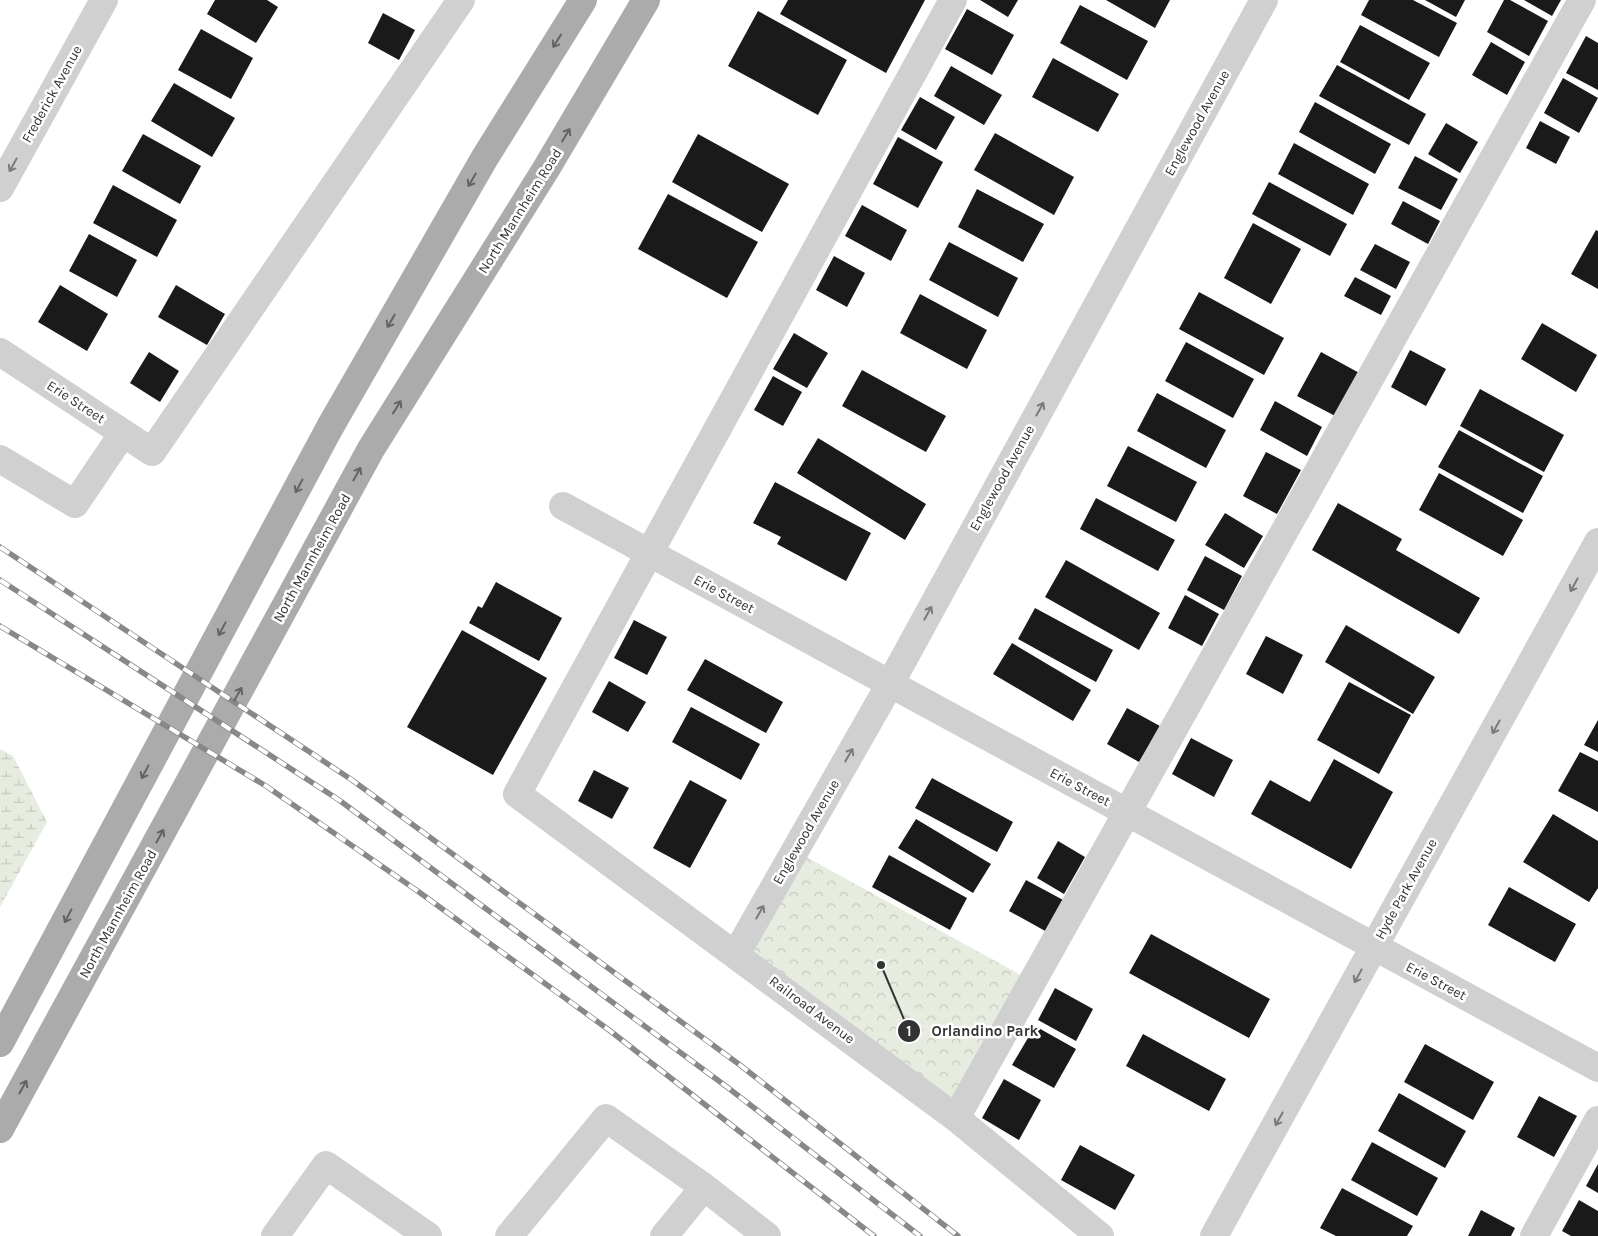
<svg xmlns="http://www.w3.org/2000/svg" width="1598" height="1236" font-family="Karla,sans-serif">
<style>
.forest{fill:url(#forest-crowns)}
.wetland{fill:url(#wetland-marsh)}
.building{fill:#1a1a1a}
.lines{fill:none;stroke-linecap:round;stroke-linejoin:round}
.minor{stroke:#d0d0d0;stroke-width:28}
.major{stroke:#ababab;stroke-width:28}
.rail-casing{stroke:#888;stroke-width:5.5}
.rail{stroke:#fff;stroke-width:4;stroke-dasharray:11;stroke-linecap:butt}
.oneway{stroke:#636363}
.oneway2{stroke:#7a7a7a}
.labels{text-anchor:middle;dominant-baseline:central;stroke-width:5;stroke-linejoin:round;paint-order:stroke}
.street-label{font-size:14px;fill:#333;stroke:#fff}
.leader{fill:none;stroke:#333;stroke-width:2}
.callout-dot{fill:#333;stroke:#fff;stroke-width:2}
.mark-label{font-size:15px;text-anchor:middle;font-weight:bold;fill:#fff}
.callout-label{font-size:15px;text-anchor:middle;font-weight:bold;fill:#333;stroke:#fff;stroke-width:5;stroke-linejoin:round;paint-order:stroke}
</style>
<defs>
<pattern id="forest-crowns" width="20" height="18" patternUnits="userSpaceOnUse" patternTransform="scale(1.25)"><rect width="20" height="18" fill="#e6ecdf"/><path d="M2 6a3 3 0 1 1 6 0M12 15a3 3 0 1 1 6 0" fill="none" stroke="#c6cbc0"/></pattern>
<pattern id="wetland-marsh" width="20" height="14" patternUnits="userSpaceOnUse" patternTransform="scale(1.25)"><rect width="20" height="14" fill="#e6ecdf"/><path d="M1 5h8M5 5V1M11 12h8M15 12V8" fill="none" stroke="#c6cbc0"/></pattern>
</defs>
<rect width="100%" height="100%" fill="#fff"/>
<path class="forest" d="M 790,848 L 1037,984 L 964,1117 L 734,946 Z"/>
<path class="wetland" d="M 0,749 L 13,756 L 47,822 L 0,907 Z"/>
<path class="building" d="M 215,0 L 267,0 L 278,7 L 256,43 L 207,14 Z
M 788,0 L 925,0 L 886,73 L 780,14 Z
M 980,0 L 1018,0 L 1008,17 Z
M 1106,0 L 1170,0 L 1155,28 Z
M 1369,0 L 1413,0 L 1457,23 L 1439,57 L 1361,15 Z
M 1425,0 L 1465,0 L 1456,17 Z
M 1504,0 L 1510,0 L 1548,21 L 1529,56 L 1487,32 Z
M 1524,0 L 1561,0 L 1552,16 Z
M 1080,5 L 1148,41 L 1127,80 L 1060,43 Z
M 967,9 L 1014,35 L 992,75 L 945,49 Z
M 758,11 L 847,60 L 818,115 L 728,66 Z
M 383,13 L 415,30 L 399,60 L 368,43 Z
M 1360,25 L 1430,63 L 1409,100 L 1340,62 Z
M 201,29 L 253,58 L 231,99 L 178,70 Z
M 1586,36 L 1598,43 L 1598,90 L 1566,73 Z
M 1491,42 L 1525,62 L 1507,95 L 1472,75 Z
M 1053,58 L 1119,94 L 1098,132 L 1032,97 Z
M 1337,65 L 1426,114 L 1409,145 L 1319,96 Z
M 951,66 L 1002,95 L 984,125 L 934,96 Z
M 1563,78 L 1598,98 L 1579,133 L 1544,113 Z
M 174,83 L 235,118 L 212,157 L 151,121 Z
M 920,97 L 955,117 L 936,150 L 901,130 Z
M 1315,102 L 1391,144 L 1375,174 L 1299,132 Z
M 1540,121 L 1570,137 L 1556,164 L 1526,148 Z
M 1446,123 L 1478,142 L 1460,173 L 1428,154 Z
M 995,133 L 1074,177 L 1054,215 L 974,170 Z
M 143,134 L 201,166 L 180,204 L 122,171 Z
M 698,134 L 789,184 L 762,232 L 672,182 Z
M 898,137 L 943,162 L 918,208 L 873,184 Z
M 1294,143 L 1369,184 L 1353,215 L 1278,174 Z
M 1415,156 L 1458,179 L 1441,210 L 1398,188 Z
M 1269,182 L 1347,224 L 1330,256 L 1252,214 Z
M 113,185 L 177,220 L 157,257 L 93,223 Z
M 977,189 L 1044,224 L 1023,262 L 958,227 Z
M 668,194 L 758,242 L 727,298 L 638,249 Z
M 1403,201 L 1440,221 L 1428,244 L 1391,224 Z
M 862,205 L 907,230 L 891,261 L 845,236 Z
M 1253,223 L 1301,249 L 1271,304 L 1224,278 Z
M 1596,230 L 1598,231 L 1598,289 L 1571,274 Z
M 89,234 L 137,260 L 117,297 L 69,271 Z
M 949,242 L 1018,278 L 998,317 L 929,280 Z
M 1375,244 L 1410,262 L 1396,289 L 1360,270 Z
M 834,256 L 865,273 L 847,307 L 816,290 Z
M 1355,277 L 1391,296 L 1381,315 L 1344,296 Z
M 60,285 L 108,314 L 87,351 L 38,322 Z
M 176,285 L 225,314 L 207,345 L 158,317 Z
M 1199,292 L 1284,338 L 1264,375 L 1179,329 Z
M 920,294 L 987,330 L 967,369 L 900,333 Z
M 1542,323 L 1597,355 L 1576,392 L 1521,359 Z
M 794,333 L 828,353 L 807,388 L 773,369 Z
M 1186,342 L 1254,379 L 1233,418 L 1165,381 Z
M 1410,350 L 1446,369 L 1426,406 L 1391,387 Z
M 149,352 L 179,371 L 160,402 L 130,383 Z
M 1321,352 L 1363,375 L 1339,418 L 1297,396 Z
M 862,370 L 946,416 L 926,452 L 842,406 Z
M 773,376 L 802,392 L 783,426 L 754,410 Z
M 1480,389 L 1564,435 L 1544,472 L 1460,426 Z
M 1157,393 L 1226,430 L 1206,468 L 1137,431 Z
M 1275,401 L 1322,427 L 1307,456 L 1260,430 Z
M 1459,430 L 1543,476 L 1523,513 L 1438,467 Z
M 818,438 L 926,504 L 905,540 L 797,473 Z
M 1128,446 L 1197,482 L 1176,522 L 1107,486 Z
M 1266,452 L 1301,470 L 1277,514 L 1243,496 Z
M 1439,473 L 1523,520 L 1503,556 L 1419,510 Z
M 775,482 L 871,533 L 846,581 L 777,544 L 781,537 L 753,523 Z
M 1096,498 L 1175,540 L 1158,571 L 1080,529 Z
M 1338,503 L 1402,539 L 1396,550 L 1480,598 L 1459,634 L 1312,550 Z
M 1225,513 L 1263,536 L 1244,568 L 1205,545 Z
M 1205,556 L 1242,576 L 1224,610 L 1187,590 Z
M 1066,560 L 1160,613 L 1139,650 L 1045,597 Z
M 496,582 L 562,618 L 539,661 L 469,623 L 478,606 L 482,608 Z
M 1185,595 L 1219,614 L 1202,646 L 1168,628 Z
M 1035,608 L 1113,650 L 1096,682 L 1018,639 Z
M 634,620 L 667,637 L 647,675 L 614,658 Z
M 1346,625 L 1435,677 L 1413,714 L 1325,662 Z
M 462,630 L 547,678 L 493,775 L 407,727 Z
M 1266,636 L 1303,655 L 1283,694 L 1246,674 Z
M 1012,643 L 1091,690 L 1073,721 L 993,674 Z
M 705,659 L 783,702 L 766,733 L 687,690 Z
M 609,681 L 646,702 L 628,732 L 592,712 Z
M 1349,682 L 1411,715 L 1379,774 L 1317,740 Z
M 691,707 L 760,744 L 741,780 L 672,742 Z
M 1127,708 L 1160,726 L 1139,762 L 1107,744 Z
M 1598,720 L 1598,752 L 1584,745 Z
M 1191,738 L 1233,760 L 1214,797 L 1172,774 Z
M 1580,752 L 1598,761 L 1598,812 L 1558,791 Z
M 1334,759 L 1393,792 L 1351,869 L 1251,814 L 1270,780 L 1310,802 Z
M 594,770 L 629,788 L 612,819 L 578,801 Z
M 932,778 L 1013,822 L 997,852 L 915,808 Z
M 690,780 L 727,800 L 690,868 L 653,848 Z
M 1553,814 L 1598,841 L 1598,888 L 1589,902 L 1523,862 Z
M 916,819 L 991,864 L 973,893 L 898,848 Z
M 1058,841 L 1085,857 L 1064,894 L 1037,878 Z
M 889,855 L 967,898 L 950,930 L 872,887 Z
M 1026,880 L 1065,901 L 1047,932 L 1009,911 Z
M 1509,887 L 1576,924 L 1555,962 L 1488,925 Z
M 1151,934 L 1270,999 L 1249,1038 L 1129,973 Z
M 1055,988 L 1093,1009 L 1076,1041 L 1038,1020 Z
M 1035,1026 L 1076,1049 L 1054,1088 L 1012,1065 Z
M 1143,1034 L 1226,1079 L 1209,1111 L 1126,1066 Z
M 1425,1044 L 1494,1082 L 1473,1120 L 1404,1082 Z
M 1004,1079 L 1041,1100 L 1019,1140 L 982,1118 Z
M 1399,1093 L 1466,1131 L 1445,1168 L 1378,1131 Z
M 1539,1096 L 1577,1116 L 1554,1157 L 1517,1137 Z
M 1372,1142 L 1438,1178 L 1417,1216 L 1351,1180 Z
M 1080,1145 L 1135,1175 L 1115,1210 L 1061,1180 Z
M 1598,1164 L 1598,1193 L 1586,1186 Z
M 1342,1188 L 1413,1226 L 1407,1236 L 1336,1236 L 1320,1228 Z
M 1579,1200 L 1598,1211 L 1598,1236 L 1571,1236 L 1562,1231 Z
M 1481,1210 L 1515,1228 L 1511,1236 L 1468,1236 Z"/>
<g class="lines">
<path class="minor" d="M 953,0 L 517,794 L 956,1118 L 1100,1236
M 0,188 L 104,0
M 0,352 L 152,452 L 461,0
M 0,459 L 75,504 L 123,433
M 563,506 L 1598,1068
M 736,954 L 890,684 L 1264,0
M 956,1118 L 1582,0
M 275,1236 L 326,1165 L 428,1236
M 509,1236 L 606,1118 L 704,1187 L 767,1236
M 664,1236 L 704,1187
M 1214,1236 L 1598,542
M 1534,1236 L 1598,1120"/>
<path class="major" d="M 0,1043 L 330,427 L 484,159 L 583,0
M 0,1129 L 371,449 L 546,169 L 646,0"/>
<g class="rail-casing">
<path id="rail" d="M 0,547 L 352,780 L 740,1065 L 958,1236
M 0,580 L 339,800 L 727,1087 L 920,1236
M 0,626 L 266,786 L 419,892 L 609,1030 L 874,1236"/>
</g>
<use href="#rail" class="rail"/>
</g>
<defs><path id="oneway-shaft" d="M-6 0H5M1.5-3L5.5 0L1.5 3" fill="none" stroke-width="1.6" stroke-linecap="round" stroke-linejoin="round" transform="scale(1.25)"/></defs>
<g class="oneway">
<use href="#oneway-shaft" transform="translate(557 41) rotate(122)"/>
<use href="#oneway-shaft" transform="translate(566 135) rotate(-59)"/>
<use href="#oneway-shaft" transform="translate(472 180) rotate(120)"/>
<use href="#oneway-shaft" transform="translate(391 321) rotate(120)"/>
<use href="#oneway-shaft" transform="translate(397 407) rotate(-58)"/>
<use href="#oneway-shaft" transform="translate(357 474) rotate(-61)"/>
<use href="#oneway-shaft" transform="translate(299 486) rotate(118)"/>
<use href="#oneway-shaft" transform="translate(222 629) rotate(118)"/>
<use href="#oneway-shaft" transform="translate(238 694) rotate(-61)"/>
<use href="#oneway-shaft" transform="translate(145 772) rotate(118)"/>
<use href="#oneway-shaft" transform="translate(160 836) rotate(-61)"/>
<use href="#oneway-shaft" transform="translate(68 916) rotate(118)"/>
<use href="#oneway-shaft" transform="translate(23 1087) rotate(-61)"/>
</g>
<g class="oneway2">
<use href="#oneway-shaft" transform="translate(13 165) rotate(119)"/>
<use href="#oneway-shaft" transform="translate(1040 409) rotate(-61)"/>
<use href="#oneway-shaft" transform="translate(1574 585) rotate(119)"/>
<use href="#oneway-shaft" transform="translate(928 613) rotate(-61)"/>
<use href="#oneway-shaft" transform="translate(1496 727) rotate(119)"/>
<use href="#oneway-shaft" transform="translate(849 755) rotate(-60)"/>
<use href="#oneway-shaft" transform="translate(760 912) rotate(-60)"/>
<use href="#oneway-shaft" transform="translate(1358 976) rotate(119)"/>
<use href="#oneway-shaft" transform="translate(1279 1119) rotate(119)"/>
</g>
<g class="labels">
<g class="street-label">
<text transform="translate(52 94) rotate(-61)">Frederick Avenue</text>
<text transform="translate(1197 123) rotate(-61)">Englewood Avenue</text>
<text transform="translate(520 211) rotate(-58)">North Mannheim Road</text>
<text transform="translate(76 402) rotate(33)">Erie Street</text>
<text transform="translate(1002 478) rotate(-61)">Englewood Avenue</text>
<text transform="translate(312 558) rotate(-61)">North Mannheim Road</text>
<text transform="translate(724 594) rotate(28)">Erie Street</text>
<text transform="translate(1080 787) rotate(28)">Erie Street</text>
<text transform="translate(806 832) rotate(-60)">Englewood Avenue</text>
<text transform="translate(1406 889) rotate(-61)">Hyde Park Avenue</text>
<text transform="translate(118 914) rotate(-61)">North Mannheim Road</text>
<text transform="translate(1436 981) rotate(28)">Erie Street</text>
<text transform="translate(812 1010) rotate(37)">Railroad Avenue</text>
</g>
</g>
<path class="leader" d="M881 965L909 1031"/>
<g class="callout-dot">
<circle cx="881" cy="965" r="5"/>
<circle cx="909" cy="1031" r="12"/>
</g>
<g class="mark-label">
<text x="909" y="1036">1</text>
</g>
<g class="callout-label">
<text x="985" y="1036">Orlandino Park</text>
</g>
</svg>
